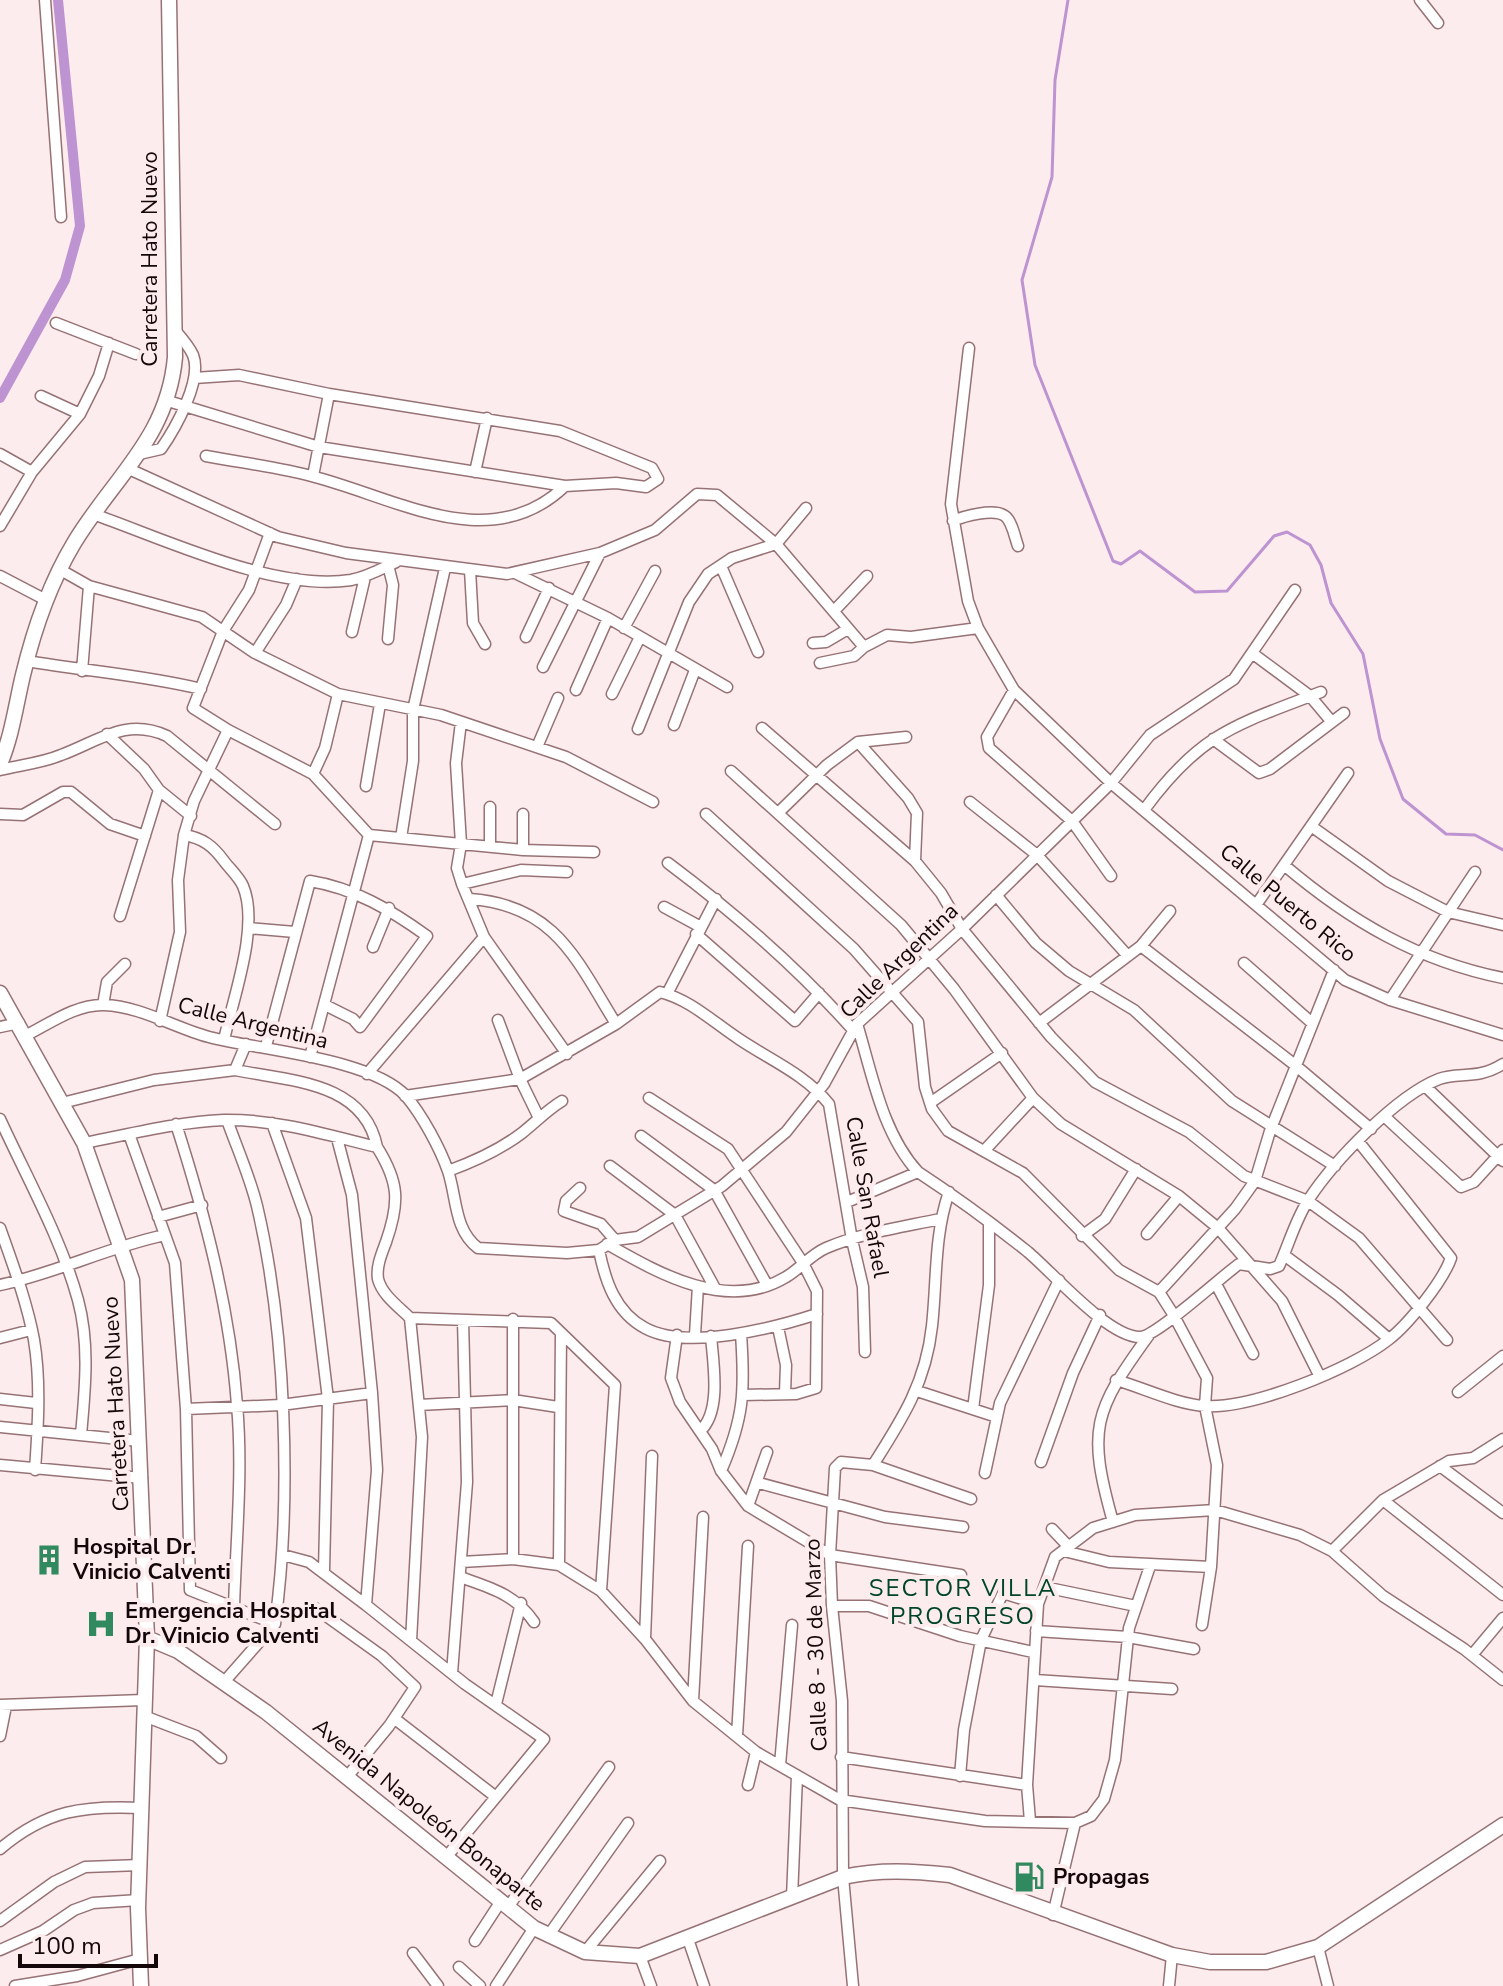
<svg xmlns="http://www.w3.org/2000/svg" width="1503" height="1986" font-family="'Nunito Sans',sans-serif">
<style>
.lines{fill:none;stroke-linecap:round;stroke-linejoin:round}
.stream{stroke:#bd93d1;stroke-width:3}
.canal{stroke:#bd93d1;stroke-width:10}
.minor-casing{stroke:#967275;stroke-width:13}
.secondary-casing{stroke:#967275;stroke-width:17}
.minor{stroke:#fff;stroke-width:10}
.secondary{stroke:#fff;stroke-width:14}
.labels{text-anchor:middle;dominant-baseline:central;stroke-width:8;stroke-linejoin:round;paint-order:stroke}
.street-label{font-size:22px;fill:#130709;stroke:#fdeced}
.poi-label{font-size:22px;font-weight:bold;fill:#130709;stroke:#fdeced;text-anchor:start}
.neighbourhood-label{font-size:24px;letter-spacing:2px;fill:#004529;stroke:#fdeced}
</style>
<rect width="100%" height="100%" fill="#fdeced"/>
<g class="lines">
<path class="stream" d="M 1068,0 L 1055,80 L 1052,177 L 1022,280 L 1035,365 L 1113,561 L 1121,564 L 1140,551 L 1195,592 L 1227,591 L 1274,536 L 1287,532 L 1310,545 L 1321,565 L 1331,603 L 1363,654 L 1380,739 L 1403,799 L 1446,834 L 1475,835 L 1503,850"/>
<path class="canal" d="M 0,398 L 65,280 L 80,226 L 58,0"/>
<g class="minor-casing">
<path id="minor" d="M 45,0 L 61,217
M 1420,0 L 1438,23
M 56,323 L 136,354
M 969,348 L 951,504 L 968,601 L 978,628 L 1014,690 L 1111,783 L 1345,980 L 1390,1000 L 1503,1035
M 41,396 L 80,414
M 168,401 L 319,447 L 565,486 L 616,483 L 646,487 L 658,479 L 652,468 L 560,431 L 329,394 L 239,375 L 194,378
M 0,454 L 32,472
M 139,454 L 161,449 C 175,429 203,380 193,355 C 189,346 181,337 174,329
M 206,456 C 242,463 280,467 315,477 C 396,498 491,557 565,486
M 129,469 L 278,537 L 346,553 L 507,574 L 600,553 L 655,530 L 697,494 L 717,495 L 776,544 L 864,647 L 887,635 L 911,637 L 978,628
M 475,472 L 487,418
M 313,476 L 329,394
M 93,514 C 165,539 275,592 351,580 C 367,577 381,569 396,562
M 953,521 C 964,516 994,508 1005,516 C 1012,521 1015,538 1018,546
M 0,526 L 32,472 L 80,414 L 99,376 L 109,343
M 270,533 L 249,590 L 223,631 L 193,708 L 228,730 L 313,774 L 369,835
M 388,565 L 393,585 L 388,639
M 721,566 L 758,652
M 59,569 L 89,586 L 202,617 L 255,653 L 338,694 L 441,715 L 566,757 L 653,802
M 470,570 L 473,623 L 485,644
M 517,574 L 608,618 L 727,687
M 0,576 L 46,600
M 834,611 L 867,576
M 624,628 L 655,571
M 352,632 L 365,577
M 526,637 L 549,588
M 813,643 L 826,642 L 848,629
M 255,653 L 286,605 L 297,579
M 1252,653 L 1310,696 L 1331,721
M 27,661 C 85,671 144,675 201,689
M 820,663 L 854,656 L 864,647
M 543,667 L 600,553
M 82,671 L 89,586
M 576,690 L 608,618
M 1014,690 L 987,737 L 989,748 L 1072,821 L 1111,876
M 612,694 L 640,637
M 461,722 L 456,763 L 461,844 L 457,868 L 462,884 L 484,937 L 567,1054
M 674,725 L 695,670
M 762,728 L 915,861 L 941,893 L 962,929 L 1051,1037 L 1095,1082 L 1189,1132 L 1244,1176 L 1308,1201 L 1359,1238 L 1447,1340
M 638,729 L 689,602 L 708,574 L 732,558 L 776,544 L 806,508
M 107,734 L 144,769 L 159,790 L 191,816
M 1213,739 L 1259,773 L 1270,769 L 1344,713
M 858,742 L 908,798 L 917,813 L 915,861
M 537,747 L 558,698
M 0,770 C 20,765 42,763 61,755 C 99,741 126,717 167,736 L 275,824
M 731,771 L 901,925 L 954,989 L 1033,1098 L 1061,1124 L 1179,1196 L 1218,1228 L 1282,1301 L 1319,1375
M 313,774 L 325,748 L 338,694
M 366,786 L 380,704
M 970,802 L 1037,855 L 1128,956
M 1144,810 C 1201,732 1236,725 1321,692
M 778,813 L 827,765 L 858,742 L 906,737
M 0,814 L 23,815 L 63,792 L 71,792 L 110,824 L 145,836
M 706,814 L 854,949 L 918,1022 L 925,1087 L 932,1109 L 948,1131 L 1023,1173 L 1119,1270 L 1159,1292 L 1173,1314 L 1207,1378 L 1205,1406 L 1217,1465 L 1211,1567 L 1202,1625
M 1311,826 L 1388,881 L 1448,912 L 1503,925
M 184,835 C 203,838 213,846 224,861 C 230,869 239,877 243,886 C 260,926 233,998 224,1040
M 401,838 L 413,761 L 413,710 L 445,568
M 490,847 L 490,807
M 523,850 L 523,814
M 668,863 C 736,914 797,967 853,1030
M 1284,865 C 1350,921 1418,961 1503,978
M 462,884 L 521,870 L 567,872
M 996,895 L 1036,943 L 1069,971 L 1134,1010 L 1232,1101 L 1335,1166
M 470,899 C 555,905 576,959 616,1024
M 1256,905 L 1348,773
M 664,907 L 699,926
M 120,916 L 159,790
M 249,928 L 295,932
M 696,934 L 795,1021 L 819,993
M 1141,946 L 1295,1065 L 1371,1129
M 373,947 L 389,908
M 1244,963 L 1312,1023
M 667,994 L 716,899
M 1390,1000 L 1475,872
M 103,1005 L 107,982 L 125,964
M 498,1020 L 520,1079 L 538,1116
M 160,1021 L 180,932 L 178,880 L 184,835 L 194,801 L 228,730
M 1039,1023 L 1141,946 L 1170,911
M 857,1024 C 872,1073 882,1133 918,1172 C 956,1197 993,1224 1028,1252 C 1053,1273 1108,1337 1140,1337 C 1156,1337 1222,1276 1239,1264 L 1270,1269 L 1279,1266 C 1289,1244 1296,1218 1309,1199 C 1334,1161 1396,1096 1439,1079 C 1459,1071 1476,1081 1503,1064
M 0,1027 L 19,1023
M 25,1036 C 49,1024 76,1004 104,1005 C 140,1006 175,1028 209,1037 C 258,1050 371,1058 406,1096 C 422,1115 440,1148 448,1171 C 457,1198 454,1230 478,1248 L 567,1253 L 599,1250 L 615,1240 L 638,1237 L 722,1186 L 786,1132 L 824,1084 L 857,1024 L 962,929 L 1111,783 L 1150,735 L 1234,679 L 1295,590
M 266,1046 L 310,881 C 354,888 391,910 427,936 L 360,1027 L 353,1019 L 325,1005
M 310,1057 L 369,835 L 523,850 L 594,852
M 235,1070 C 289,1081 364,1081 377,1147
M 367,1074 L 484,937
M 1426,1087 L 1503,1161
M 405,1096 L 520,1079 L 616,1024 L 660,992 C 691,1000 713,1022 739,1039 C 770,1060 805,1074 829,1104 L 852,1240 L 863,1287 L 865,1352
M 649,1098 L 728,1149 L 803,1263 L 817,1291 L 816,1388 L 796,1394 L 743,1395
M 62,1103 L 154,1080 L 235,1070 L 246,1044
M 930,1103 L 1002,1053
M 1384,1116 L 1461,1187 L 1474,1182 L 1503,1150
M 0,1119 C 27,1178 61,1238 78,1300 C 90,1344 85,1390 81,1435
M 227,1120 C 237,1148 250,1177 257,1206 C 286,1329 292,1499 275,1624
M 272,1123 L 306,1218 L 328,1399 L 324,1571
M 176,1124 C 205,1215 230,1309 237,1405 C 243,1471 236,1540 234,1607
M 129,1134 L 175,1263 L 186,1409 L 190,1590 L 275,1624 L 224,1682
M 641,1136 L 714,1190 L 767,1285
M 337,1138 L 352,1195 L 372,1393 L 377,1470 L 366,1605 L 465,1684 L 544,1739 L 496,1797
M 84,1143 C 131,1134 176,1122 224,1120 C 276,1119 327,1135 377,1147 C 399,1182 400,1202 386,1242 C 382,1253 376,1266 378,1279 C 382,1295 399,1307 410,1318 L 422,1437 L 411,1641
M 984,1151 L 1033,1098
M 610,1166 L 675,1215 L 716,1290
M 448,1171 C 473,1162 501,1149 522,1133 C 536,1122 547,1110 562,1101
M 580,1188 L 566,1201 L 564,1211 L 601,1224 L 615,1240
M 847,1202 L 918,1172
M 158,1217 L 202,1205
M 0,1228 C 13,1265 27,1302 34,1340 C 41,1381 38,1428 35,1470
M 1147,1234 L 1179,1196
M 1082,1236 L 1105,1219 L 1136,1169
M 607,1244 C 658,1273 727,1313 786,1277 C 800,1269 810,1255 826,1248 C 861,1233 903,1227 940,1219
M 599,1250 C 605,1280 615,1312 645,1328 C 687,1351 774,1328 817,1314
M 1284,1255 L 1338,1295 L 1389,1339
M 1216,1284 L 1253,1354
M 0,1285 C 57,1273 108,1247 165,1235
M 1159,1292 L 1235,1209 L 1255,1181 L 1270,1131 L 1334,970
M 410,1318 L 551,1323 L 615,1385 L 601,1591
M 513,1319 L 513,1559
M 778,1327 L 786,1365 L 785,1393
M 677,1335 L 671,1378 L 680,1402 L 712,1449 L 721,1471 L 748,1506 L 830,1555 L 961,1575
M 695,1335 L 698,1286
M 0,1338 L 31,1330
M 1116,1380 C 1144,1388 1176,1404 1205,1406 C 1252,1409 1351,1369 1388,1340 C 1408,1325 1443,1281 1451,1258 L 1358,1141
M 917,1391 L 997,1417
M 1458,1392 L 1503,1356
M 0,1399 L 36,1403
M 419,1405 L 513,1400 L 558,1407
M 186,1409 L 281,1405 L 372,1393
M 973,1409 L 989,1285 L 989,1222
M 0,1427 L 139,1441
M 700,1431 C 722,1412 713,1362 711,1336
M 1041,1462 L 1073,1373 L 1100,1315
M 0,1465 L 142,1478
M 873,1465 C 903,1418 926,1382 932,1326 C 937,1281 934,1235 949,1192
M 1440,1466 L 1503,1513
M 721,1471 C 744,1418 745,1391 741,1334
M 985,1473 L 1000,1403 L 1059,1280
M 759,1483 L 885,1517 L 963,1527
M 1383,1500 L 1503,1595
M 748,1506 L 767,1452
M 1113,1522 C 1087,1429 1093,1412 1149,1335
M 1052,1529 L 1069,1547
M 1064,1551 L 1109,1562 L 1211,1567
M 1332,1551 L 1383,1500 L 1449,1461 L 1473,1458 L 1503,1439
M 283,1555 L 309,1562 L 366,1605
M 461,1562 L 513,1559 L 559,1565 L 601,1591 L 645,1639 L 693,1701 L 756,1752 L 840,1800 L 985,1821 L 1075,1823 L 1091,1816 L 1104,1799 L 1115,1760 L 1129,1628 L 1150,1566
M 559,1565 L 561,1333
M 460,1577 C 491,1588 515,1594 534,1622
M 1044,1587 L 1136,1606
M 832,1606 L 869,1606 L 960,1636 L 1033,1652
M 315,1608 L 382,1656 L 415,1687 L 389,1726 L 347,1777
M 1036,1631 L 1128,1637 L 1194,1649
M 645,1639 L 652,1456
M 1472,1655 L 1503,1618
M 452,1673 L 467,1482 L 463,1320
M 1035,1680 L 1172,1689
M 693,1701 L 703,1517
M 496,1704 L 521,1603
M 0,1705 L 144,1700
M 144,1716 L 196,1736 L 221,1758
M 395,1719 L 496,1797 L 448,1855
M 0,1736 L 6,1706
M 737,1736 L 748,1546
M 841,1757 L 1027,1785
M 780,1765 L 792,1625
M 960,1776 L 964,1730 L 981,1640 L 1003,1593 L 1038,1604
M 748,1785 L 756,1752
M 1030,1821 L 1027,1785 L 1038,1604 L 1055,1557 L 1093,1528 L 1135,1515 L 1215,1510 L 1300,1535 L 1332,1551 L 1383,1596 L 1464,1649 L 1503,1680
M 0,1849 C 46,1810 84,1805 143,1808
M 792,1898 L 797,1776
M 508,1907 L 609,1767
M 1053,1915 L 1075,1823
M 0,1921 L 54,1882 L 85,1867 L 141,1865
M 548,1936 L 628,1823
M 688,1939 L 704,1986
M 475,1941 L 501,1901
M 1318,1947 L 1328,1986
M 0,1950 L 43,1931 L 74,1910 L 93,1903 L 139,1900
M 585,1952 L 660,1861
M 413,1953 L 438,1986
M 640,1956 L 651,1986
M 459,1967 L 480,1986
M 15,1986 L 77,1976 L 140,1959
M 496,1986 L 534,1928
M 853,1986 L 843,1877 L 842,1701 L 832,1606 L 830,1555 L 835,1468 L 841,1462 L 873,1465 L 971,1499
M 1169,1986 L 1172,1955"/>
</g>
<g class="secondary-casing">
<path id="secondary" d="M 0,764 C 12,736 16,704 23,675 C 34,629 50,583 74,543 C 113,478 168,438 175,357 L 169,0
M 0,993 L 84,1143 L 132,1280 L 147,1638 L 138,1908 L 141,1986
M 147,1638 L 178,1651 L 266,1712 L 534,1928 L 585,1952 L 640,1956 L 843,1877 C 880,1869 913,1871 950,1875 L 1172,1955 L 1210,1962 L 1266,1962 L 1318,1947 L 1503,1825"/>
</g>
<use href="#minor" class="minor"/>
<use href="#secondary" class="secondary"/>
</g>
<defs>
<g id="building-bare" transform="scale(2.4)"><path d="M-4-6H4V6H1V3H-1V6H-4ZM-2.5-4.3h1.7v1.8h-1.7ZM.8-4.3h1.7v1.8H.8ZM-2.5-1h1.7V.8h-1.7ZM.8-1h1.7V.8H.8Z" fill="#30895f" stroke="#fdeced" stroke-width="2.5" paint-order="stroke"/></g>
<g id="hospital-bare" transform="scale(2.4)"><path d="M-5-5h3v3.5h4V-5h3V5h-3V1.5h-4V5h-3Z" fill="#30895f" stroke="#fdeced" stroke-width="2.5" paint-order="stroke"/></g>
<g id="fuel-bare" transform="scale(2.4)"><path d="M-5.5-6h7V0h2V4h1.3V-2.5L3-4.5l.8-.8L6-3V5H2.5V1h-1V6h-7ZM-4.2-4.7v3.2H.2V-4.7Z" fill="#30895f" stroke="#fdeced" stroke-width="2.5" paint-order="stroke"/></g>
</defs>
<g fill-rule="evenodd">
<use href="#building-bare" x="49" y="1560"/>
<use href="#hospital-bare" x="101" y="1624"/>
<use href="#fuel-bare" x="1029" y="1877"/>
</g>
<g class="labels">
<g class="street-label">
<text transform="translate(150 259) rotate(-90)">Carretera Hato Nuevo</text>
<text transform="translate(1288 903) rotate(40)">Calle Puerto Rico</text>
<text transform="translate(899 961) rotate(-44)">Calle Argentina</text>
<text transform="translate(253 1023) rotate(14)">Calle Argentina</text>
<text transform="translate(867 1197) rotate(80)">Calle San Rafael</text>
<text transform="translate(116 1404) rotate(-93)">Carretera Hato Nuevo</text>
<text transform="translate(816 1645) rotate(-92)">Calle 8 - 30 de Marzo</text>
<text transform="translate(429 1815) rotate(39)">Avenida Napoleón Bonaparte</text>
</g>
<g class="poi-label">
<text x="73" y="1547">Hospital Dr.<tspan x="73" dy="25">Vinicio Calventi</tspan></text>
<text x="125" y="1611">Emergencia Hospital<tspan x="125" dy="25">Dr. Vinicio Calventi</tspan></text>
<text x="1053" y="1877">Propagas</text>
</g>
<g class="neighbourhood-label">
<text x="963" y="1588">SECTOR VILLA<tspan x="963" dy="28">PROGRESO</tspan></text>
</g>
</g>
<path d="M20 1954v12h136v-12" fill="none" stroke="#130709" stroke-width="4"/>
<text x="32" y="1954" font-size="24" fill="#130709" stroke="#fdeced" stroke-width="6" paint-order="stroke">100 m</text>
</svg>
